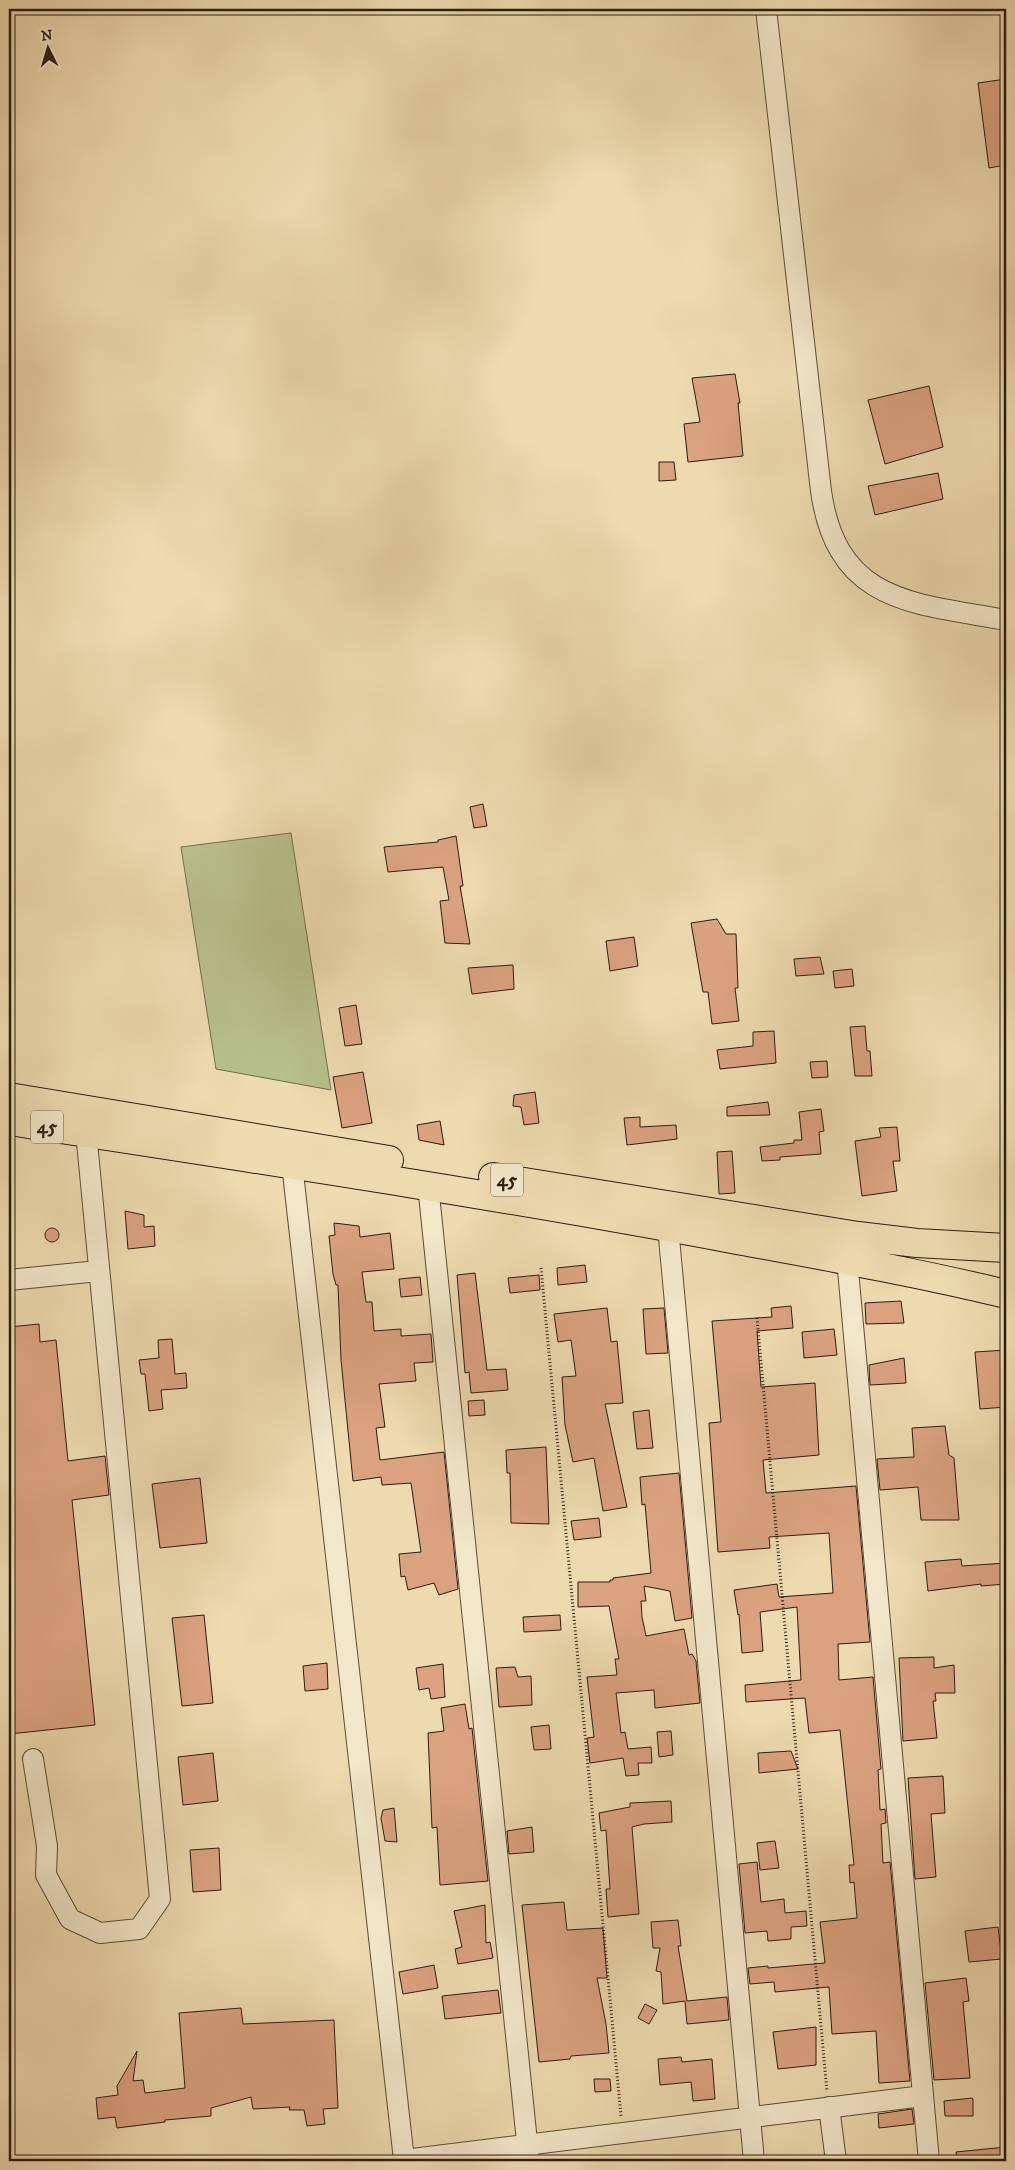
<svg xmlns="http://www.w3.org/2000/svg" width="1015" height="2170" font-family="'IM FELL DW Pica',serif">
<style>
.green{fill:#b7c08b;stroke:#726e4c}
.building{fill:#dba280;stroke:#2c1c0e}
.lines{fill:none;stroke-linecap:round;stroke-linejoin:round}
.street-casing{stroke:#5c4c36;stroke-width:22}
.highway-casing{stroke:#2c1c0e;stroke-width:30}
.path{stroke:#2c1c0e;stroke-width:3;stroke-dasharray:1 2.5;stroke-linecap:butt}
.street{stroke:#f3e7ca;stroke-width:20}
.highway{stroke:#eddaae;stroke-width:28}
.labels{text-anchor:middle;dominant-baseline:central;stroke-width:5;stroke-linejoin:round;paint-order:stroke}
.shield{fill:#f3e7ca;stroke:#685946;stroke-width:1}
.shield-label{font-size:19px;font-weight:bold;fill:#2c1c0e}
</style>
<rect width="100%" height="100%" fill="#eddaae"/>
<filter id="stains"><feTurbulence type="fractalNoise" baseFrequency=".004" numOctaves="4"/><feColorMatrix values="0 0 0 0 .2 0 0 0 0 .09 0 0 0 0 .02 0 0 0 .5 -.17"/></filter>
<radialGradient id="worn" r=".72"><stop offset=".6" stop-color="#630" stop-opacity="0"/><stop offset="1" stop-color="#630" stop-opacity=".3"/></radialGradient>
<path class="green" d="M 291,833 L 331,1090 L 216,1069 L 181,847 Z"/>
<path class="building" d="M 1006,79 L 1006,165 L 989,168 L 978,83 Z
M 735,374 L 740,403 L 738,403 L 743,456 L 688,462 L 684,424 L 700,422 L 692,378 Z
M 929,386 L 943,447 L 885,464 L 868,400 Z
M 659,462 L 674,462 L 676,480 L 659,481 Z
M 938,473 L 943,499 L 875,515 L 868,486 Z
M 483,804 L 487,826 L 474,828 L 470,807 Z
M 456,836 L 463,886 L 460,886 L 470,944 L 445,943 L 440,901 L 449,900 L 443,867 L 388,872 L 384,847 L 438,842 L 438,840 Z
M 717,919 L 726,934 L 736,934 L 738,988 L 735,988 L 739,1021 L 712,1024 L 708,992 L 703,992 L 691,923 Z
M 634,937 L 638,966 L 610,971 L 606,941 Z
M 820,957 L 824,974 L 796,976 L 794,959 Z
M 513,965 L 514,989 L 472,994 L 468,968 Z
M 852,969 L 854,986 L 835,988 L 833,971 Z
M 356,1005 L 362,1044 L 345,1046 L 339,1008 Z
M 865,1026 L 867,1051 L 870,1051 L 872,1076 L 855,1076 L 850,1027 Z
M 774,1031 L 776,1063 L 720,1069 L 717,1050 L 753,1046 L 753,1032 Z
M 827,1061 L 828,1077 L 812,1078 L 810,1062 Z
M 363,1072 L 372,1123 L 342,1128 L 333,1077 Z
M 535,1092 L 539,1123 L 524,1125 L 521,1107 L 513,1106 L 514,1095 Z
M 768,1102 L 770,1115 L 727,1116 L 727,1107 Z
M 821,1109 L 824,1131 L 819,1132 L 821,1154 L 780,1157 L 780,1160 L 762,1161 L 760,1147 L 794,1143 L 794,1140 L 802,1140 L 799,1112 Z
M 640,1117 L 640,1127 L 676,1125 L 677,1139 L 627,1145 L 624,1118 Z
M 440,1121 L 444,1145 L 419,1140 L 417,1125 Z
M 897,1127 L 900,1161 L 893,1161 L 897,1191 L 862,1196 L 855,1141 L 881,1137 L 879,1128 Z
M 732,1151 L 735,1193 L 719,1194 L 717,1152 Z
M 125,1211 L 144,1215 L 144,1227 L 154,1226 L 155,1246 L 128,1249 Z
M 334,1223 L 359,1226 L 360,1237 L 390,1233 L 394,1269 L 362,1272 L 366,1302 L 372,1302 L 374,1331 L 401,1329 L 401,1336 L 431,1334 L 433,1362 L 414,1363 L 416,1381 L 379,1384 L 385,1427 L 376,1428 L 380,1460 L 444,1452 L 458,1589 L 439,1595 L 434,1583 L 408,1590 L 405,1576 L 401,1577 L 399,1554 L 421,1552 L 411,1483 L 382,1485 L 381,1477 L 353,1481 L 341,1360 L 338,1285 L 336,1285 L 333,1274 L 329,1236 L 335,1235 Z
M45 1235a7 7 0 1 1 14 0a7 7 0 1 1-14 0Z
M 585,1265 L 587,1282 L 558,1285 L 557,1268 Z
M 475,1273 L 487,1370 L 506,1369 L 508,1390 L 471,1393 L 469,1372 L 465,1373 L 457,1275 Z
M 539,1275 L 540,1290 L 510,1293 L 508,1278 Z
M 420,1277 L 422,1295 L 401,1297 L 399,1279 Z
M 901,1301 L 904,1323 L 866,1324 L 865,1303 Z
M 791,1306 L 793,1328 L 757,1331 L 761,1387 L 815,1383 L 819,1455 L 763,1460 L 766,1493 L 856,1486 L 870,1642 L 838,1644 L 839,1680 L 873,1677 L 881,1769 L 878,1770 L 880,1810 L 885,1809 L 886,1823 L 881,1824 L 883,1863 L 890,1862 L 910,2081 L 879,2083 L 876,2031 L 832,2034 L 829,1987 L 775,1992 L 774,1982 L 750,1984 L 748,1968 L 768,1966 L 768,1968 L 825,1963 L 820,1922 L 857,1918 L 854,1882 L 850,1883 L 849,1865 L 854,1865 L 840,1730 L 809,1733 L 805,1698 L 746,1702 L 745,1685 L 801,1680 L 797,1607 L 760,1612 L 763,1651 L 742,1653 L 739,1614 L 738,1615 L 734,1590 L 777,1584 L 779,1597 L 833,1593 L 829,1533 L 769,1537 L 770,1548 L 718,1552 L 709,1423 L 721,1422 L 712,1321 L 772,1317 L 771,1308 Z
M 607,1308 L 611,1342 L 617,1341 L 623,1403 L 605,1404 L 627,1507 L 603,1511 L 594,1458 L 573,1462 L 565,1425 L 562,1377 L 576,1376 L 571,1340 L 558,1342 L 554,1314 Z
M 664,1308 L 668,1353 L 646,1354 L 643,1309 Z
M 39,1324 L 40,1342 L 56,1340 L 68,1461 L 105,1456 L 109,1495 L 72,1500 L 95,1725 L 9,1734 L 9,1327 Z
M 834,1329 L 837,1355 L 804,1358 L 802,1332 Z
M 172,1339 L 175,1374 L 186,1373 L 187,1388 L 161,1390 L 163,1409 L 149,1411 L 145,1374 L 141,1374 L 139,1360 L 159,1358 L 158,1340 Z
M 1006,1350 L 1006,1407 L 980,1409 L 975,1352 Z
M 904,1358 L 906,1383 L 870,1385 L 869,1365 Z
M 484,1400 L 485,1415 L 469,1416 L 468,1401 Z
M 649,1410 L 653,1448 L 637,1449 L 633,1412 Z
M 945,1426 L 949,1455 L 954,1458 L 959,1520 L 921,1520 L 918,1487 L 880,1490 L 877,1459 L 914,1457 L 912,1428 Z
M 546,1447 L 549,1524 L 511,1523 L 510,1473 L 507,1473 L 506,1450 Z
M 679,1473 L 692,1618 L 675,1621 L 670,1591 L 644,1586 L 646,1601 L 641,1601 L 642,1617 L 646,1636 L 684,1629 L 689,1655 L 692,1654 L 696,1661 L 700,1703 L 655,1708 L 654,1690 L 616,1693 L 621,1733 L 625,1732 L 628,1749 L 651,1747 L 652,1763 L 638,1763 L 639,1775 L 626,1776 L 623,1758 L 590,1763 L 587,1738 L 594,1737 L 587,1677 L 617,1675 L 615,1659 L 619,1659 L 609,1606 L 578,1607 L 578,1582 L 610,1582 L 610,1580 L 613,1580 L 613,1578 L 651,1573 L 645,1504 L 642,1505 L 640,1477 Z
M 200,1478 L 207,1543 L 160,1548 L 152,1484 Z
M 599,1518 L 601,1537 L 574,1540 L 571,1521 Z
M 961,1559 L 962,1566 L 1006,1563 L 1006,1584 L 981,1586 L 981,1584 L 928,1591 L 925,1562 Z
M 204,1615 L 213,1703 L 182,1706 L 172,1618 Z
M 560,1615 L 561,1630 L 524,1632 L 523,1617 Z
M 934,1657 L 934,1668 L 954,1665 L 955,1693 L 935,1693 L 936,1701 L 933,1701 L 937,1738 L 903,1741 L 899,1658 Z
M 327,1663 L 328,1689 L 305,1691 L 303,1666 Z
M 443,1664 L 445,1697 L 431,1699 L 429,1688 L 419,1690 L 416,1668 Z
M 515,1667 L 518,1677 L 531,1676 L 532,1705 L 499,1707 L 496,1668 Z
M 465,1704 L 469,1729 L 472,1728 L 488,1881 L 440,1885 L 437,1827 L 432,1828 L 428,1733 L 444,1731 L 441,1708 Z
M 549,1725 L 551,1749 L 534,1750 L 531,1727 Z
M 671,1731 L 673,1755 L 659,1757 L 657,1732 Z
M 791,1751 L 798,1769 L 759,1773 L 758,1753 Z
M 213,1753 L 218,1801 L 183,1805 L 178,1757 Z
M 943,1776 L 945,1813 L 931,1814 L 936,1877 L 915,1879 L 908,1778 Z
M 671,1801 L 672,1822 L 644,1824 L 632,1827 L 639,1914 L 608,1917 L 606,1889 L 610,1889 L 606,1830 L 601,1831 L 599,1813 L 630,1807 L 630,1803 Z
M 394,1808 L 397,1842 L 385,1841 L 381,1818 L 383,1810 Z
M 532,1827 L 534,1852 L 509,1854 L 507,1831 Z
M 775,1841 L 779,1868 L 760,1870 L 757,1843 Z
M 219,1848 L 221,1890 L 193,1892 L 190,1850 Z
M 757,1862 L 761,1902 L 784,1899 L 785,1913 L 806,1911 L 807,1926 L 791,1927 L 791,1939 L 768,1941 L 767,1931 L 745,1933 L 739,1864 Z
M 564,1902 L 567,1930 L 603,1928 L 607,1978 L 597,1978 L 606,2024 L 609,2053 L 571,2056 L 570,2059 L 539,2062 L 522,1905 Z
M 485,1905 L 486,1943 L 490,1942 L 493,1958 L 458,1964 L 455,1949 L 462,1947 L 454,1911 Z
M 678,1920 L 681,1946 L 678,1946 L 687,2001 L 727,1997 L 729,2020 L 687,2024 L 685,2001 L 663,2004 L 661,1972 L 656,1971 L 660,1948 L 653,1948 L 651,1922 Z
M 998,1927 L 1002,1959 L 969,1962 L 965,1931 Z
M 434,1965 L 438,1988 L 403,1994 L 399,1972 Z
M 966,1978 L 969,2001 L 963,2002 L 970,2078 L 934,2080 L 925,1983 Z
M 498,1990 L 501,2013 L 445,2019 L 442,1996 Z
M 645,2004 L 657,2010 L 649,2024 L 638,2018 Z
M 241,2008 L 243,2024 L 334,2020 L 338,2108 L 323,2109 L 325,2124 L 307,2126 L 304,2110 L 289,2110 L 290,2107 L 253,2109 L 251,2097 L 211,2108 L 211,2116 L 165,2120 L 165,2122 L 117,2128 L 115,2117 L 98,2119 L 96,2098 L 118,2095 L 117,2086 L 137,2051 L 133,2081 L 143,2080 L 145,2093 L 185,2088 L 179,2013 Z
M 816,2027 L 816,2065 L 778,2069 L 773,2032 Z
M 681,2057 L 682,2062 L 712,2059 L 715,2099 L 693,2101 L 691,2082 L 660,2085 L 658,2059 Z
M 594,2079 L 610,2079 L 611,2091 L 595,2092 Z
M 972,2098 L 973,2099 L 973,2116 L 945,2116 L 944,2101 Z
M 912,2109 L 914,2124 L 879,2128 L 878,2114 Z
M 1006,2147 L 1006,2161 L 957,2161 L 956,2152 Z"/>
<g class="lines">
<g class="street-casing">
<path id="street" d="M 766,9 L 821,491 C 837,604 914,603 1006,620
M 292,1164 L 404,2160 L 923,2096
M 428,1185 L 529,2161
M 668,1227 L 754,2161
M 847,1259 L 929,2161
M 9,1280 L 98,1271
M 33,1759 L 47,1846 L 46,1875 L 70,1919 L 100,1933 L 139,1929 L 160,1899 L 86,1132
M 829,2107 L 836,2161"/>
</g>
<g class="highway-casing">
<path id="highway" d="M 9,1097 L 389,1160
M 9,1121 C 250,1158 492,1194 732,1239 C 824,1256 915,1272 1006,1294
M 493,1177 L 858,1236 L 917,1243 L 1006,1248"/>
</g>
<path class="path" d="M 541,1268 L 621,2116
M 757,1318 L 827,2092"/>
<use href="#street" class="street"/>
<use href="#highway" class="highway"/>
</g>
<g class="labels">
<g class="shield">
<rect x="31" y="1110.5" width="32" height="33" rx="4"/>
<rect x="491" y="1163.5" width="32" height="33" rx="4"/>
</g>
<g class="shield-label">
<text x="47" y="1127">45</text>
<text x="507" y="1180">45</text>
</g>
</g>
<rect width="1015" height="2170" fill="none" stroke="#eddaae" stroke-width="30"/>
<rect x="10" y="10" width="995" height="2150" fill="none" stroke="#2c1c0e" stroke-width="2.5"/>
<rect x="15" y="15" width="985" height="2140" fill="none" stroke="#2c1c0e"/>
<g transform="translate(48 48) rotate(355)" stroke="#f3e7ca" stroke-width="4" paint-order="stroke">
<path d="M0-4L9 19L0 12L-9 19Z" fill="#2c1c0e"/>
<text y="-8" font-size="14" font-weight="bold" text-anchor="middle" fill="#2c1c0e">N</text>
</g>
<rect width="100%" height="100%" filter="url(#stains)"/>
<rect width="100%" height="100%" fill="url(#worn)"/>
</svg>
